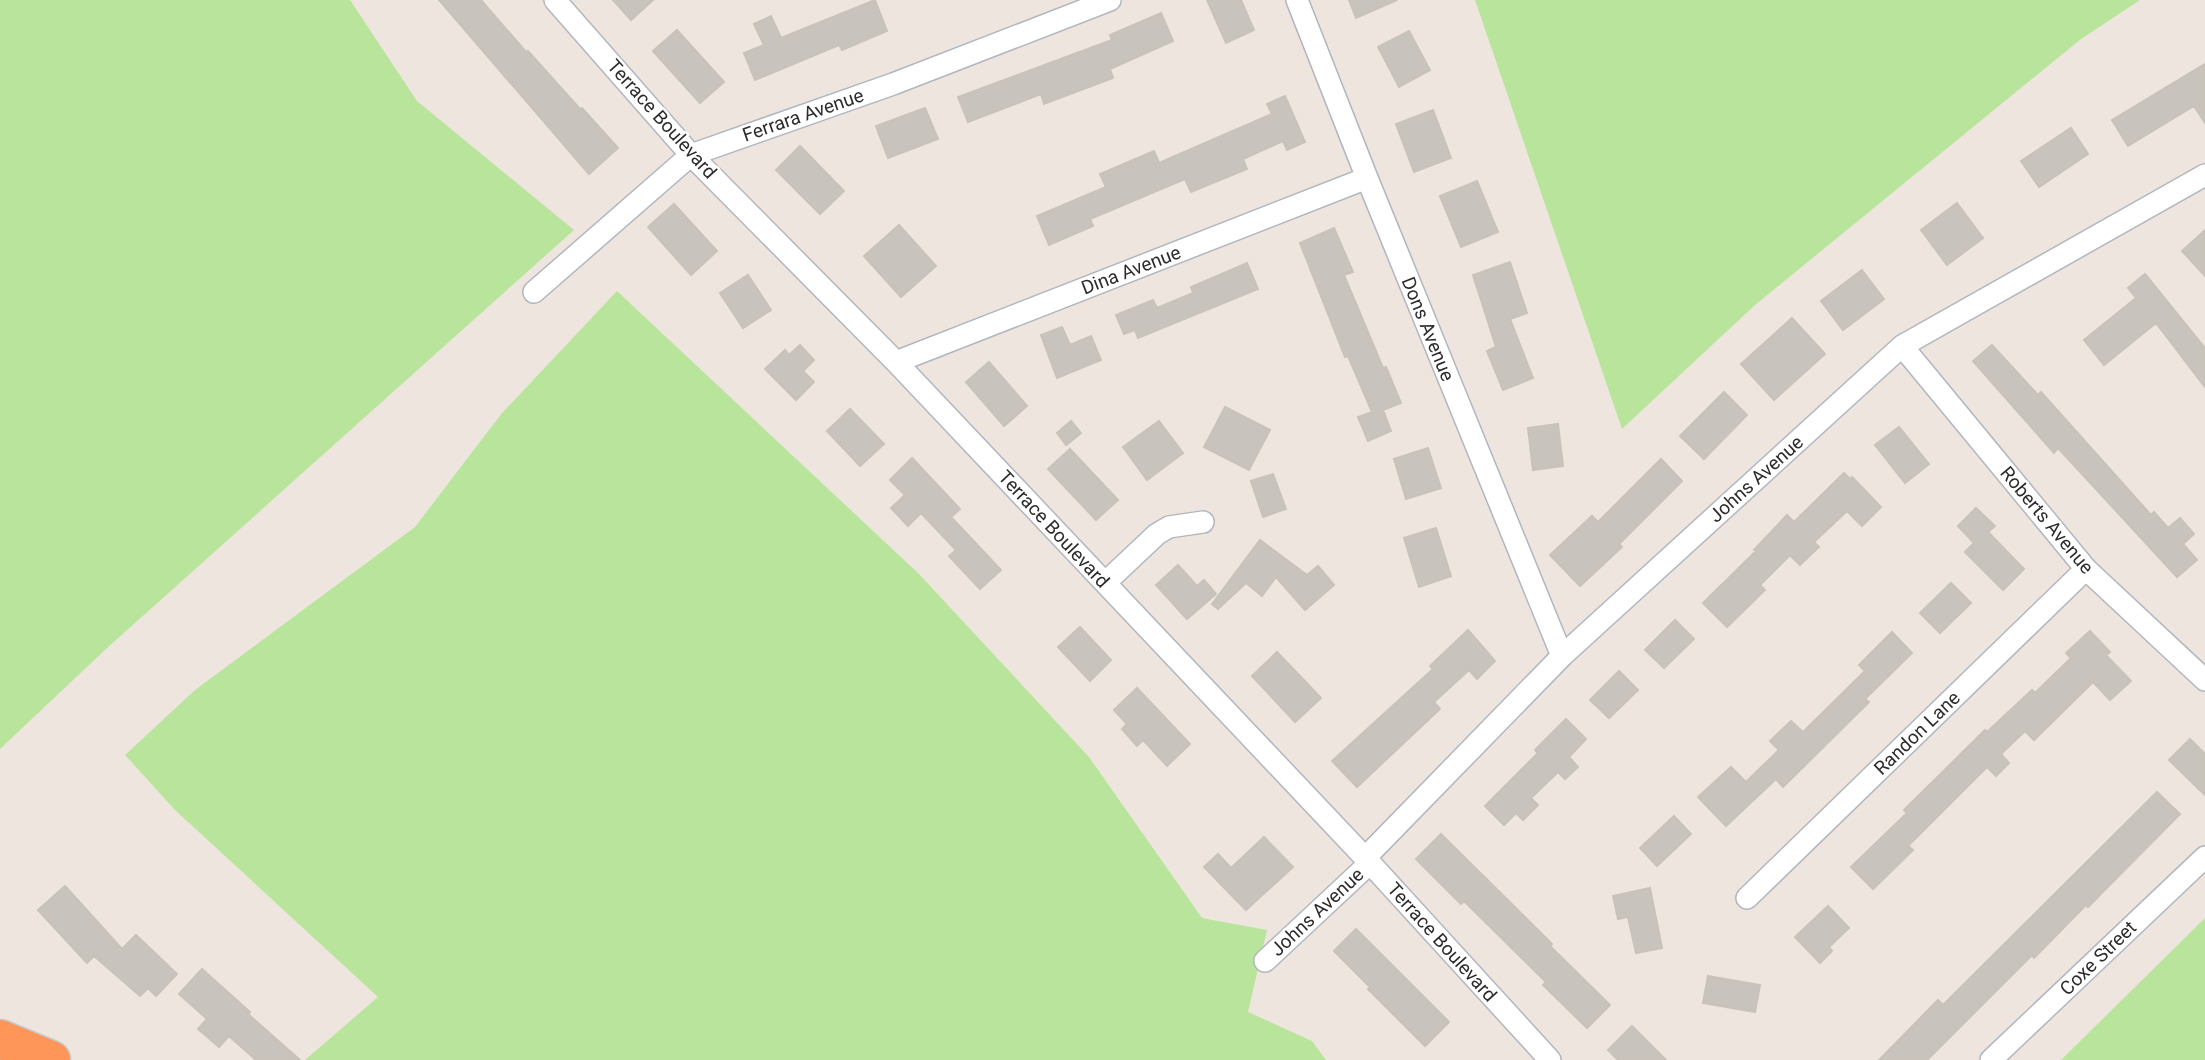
<svg xmlns="http://www.w3.org/2000/svg" width="2205" height="1060" font-family="Roboto,sans-serif">
<style>
.green{fill:#b9e49b}
.building{fill:#c9c3be;stroke:#c9c2b8;stroke-width:2}
.lines{fill:none;stroke-linecap:round;stroke-linejoin:round}
.street-casing{stroke:#b2b6bf;stroke-width:24}
.highway-casing{stroke:#c8c8c8;stroke-width:41}
.street{stroke:#fff;stroke-width:21}
.highway{stroke:#fe9559;stroke-width:38}
.labels{text-anchor:middle;dominant-baseline:central;stroke-width:5;stroke-linejoin:round;paint-order:stroke}
.street-label{font-size:19px;fill:#2c2c2c;stroke:#fff}
</style>
<rect width="100%" height="100%" fill="#eee6de"/>
<path class="green" d="M 0,0 L 350,0 L 417,101 L 574,230 L 107,648 L 0,749 Z
M 1475,0 L 2140,0 L 2081,39 L 1755,305 L 1622,429 Z
M 617,291 L 919,574 L 1089,757 L 1202,918 L 1267,930 L 1248,1012 L 1312,1041 L 1326,1060 L 305,1060 L 378,997 L 175,810 L 125,755 L 195,690 L 415,527 L 502,413 Z
M 2205,918 L 2205,1060 L 2061,1060 Z"/>
<path class="building" d="M 439,0 L 481,0 L 527,53 L 528,51 L 580,109 L 582,108 L 618,148 L 589,174 Z
M 613,0 L 653,0 L 631,20 Z
M 875,0 L 887,31 L 842,50 L 839,45 L 755,80 L 744,53 L 764,45 L 754,24 L 771,16 L 781,38 Z
M 1207,0 L 1241,0 L 1254,30 L 1226,43 Z
M 1349,0 L 1397,0 L 1356,18 Z
M 1161,13 L 1173,41 L 1110,69 L 1113,78 L 1044,104 L 1041,94 L 968,122 L 958,97 L 1112,40 L 1110,35 Z
M 677,30 L 724,82 L 700,103 L 653,51 Z
M 1409,31 L 1430,70 L 1399,87 L 1378,47 Z
M 2205,64 L 2205,123 L 2194,106 L 2128,146 L 2112,120 Z
M 1285,96 L 1305,142 L 1287,150 L 1283,141 L 1243,159 L 1247,169 L 1191,192 L 1185,179 L 1090,219 L 1093,226 L 1049,245 L 1037,216 L 1106,187 L 1100,174 L 1154,151 L 1159,163 L 1272,114 L 1267,104 Z
M 925,108 L 938,139 L 888,158 L 876,126 Z
M 1433,110 L 1451,158 L 1414,172 L 1396,124 Z
M 2071,128 L 2088,154 L 2039,187 L 2021,161 Z
M 800,146 L 844,191 L 820,214 L 776,170 Z
M 1477,181 L 1498,232 L 1461,247 L 1440,196 Z
M 1957,203 L 1983,238 L 1947,265 L 1921,230 Z
M 674,204 L 717,251 L 691,275 L 648,227 Z
M 899,225 L 936,266 L 901,297 L 864,256 Z
M 1334,228 L 1353,272 L 1344,275 L 1383,368 L 1386,367 L 1401,403 L 1383,410 L 1391,431 L 1368,441 L 1358,417 L 1372,412 L 1348,356 L 1345,357 L 1300,243 Z
M 2205,230 L 2205,276 L 2182,251 Z
M 1510,262 L 1527,313 L 1510,319 L 1533,378 L 1503,390 L 1487,351 L 1496,347 L 1473,275 Z
M 1247,263 L 1258,289 L 1138,338 L 1135,330 L 1124,334 L 1116,315 L 1153,300 L 1157,308 L 1193,293 L 1191,287 Z
M 1862,270 L 1884,299 L 1843,330 L 1821,301 Z
M 2145,274 L 2205,348 L 2205,387 L 2156,323 L 2104,365 L 2084,340 L 2136,298 L 2128,288 Z
M 748,275 L 771,310 L 743,328 L 720,293 Z
M 1792,318 L 1825,354 L 1774,400 L 1741,364 Z
M 1062,327 L 1070,345 L 1091,336 L 1101,360 L 1057,378 L 1041,335 Z
M 800,345 L 814,360 L 803,371 L 814,382 L 796,400 L 765,369 L 785,350 L 789,355 Z
M 1992,345 L 2038,395 L 2041,392 L 2151,515 L 2154,512 L 2168,528 L 2180,518 L 2194,534 L 2183,544 L 2197,560 L 2177,577 L 2058,448 L 2054,453 L 1973,361 Z
M 989,362 L 1027,406 L 1004,426 L 966,382 Z
M 1724,392 L 1747,415 L 1704,459 L 1680,436 Z
M 1225,407 L 1270,430 L 1249,470 L 1204,447 Z
M 850,409 L 884,444 L 860,466 L 827,431 Z
M 1071,421 L 1081,433 L 1066,445 L 1057,433 Z
M 1159,421 L 1183,453 L 1147,480 L 1123,447 Z
M 1558,424 L 1563,466 L 1533,470 L 1528,428 Z
M 1899,427 L 1929,464 L 1905,483 L 1875,445 Z
M 1428,448 L 1441,488 L 1406,499 L 1394,459 Z
M 1070,449 L 1118,500 L 1096,520 L 1048,469 Z
M 912,458 L 960,509 L 951,517 L 1001,570 L 980,589 L 949,556 L 956,550 L 921,513 L 908,526 L 891,508 L 905,495 L 890,480 Z
M 1661,459 L 1682,481 L 1619,544 L 1622,547 L 1580,586 L 1550,555 L 1592,516 L 1598,522 Z
M 1844,473 L 1850,479 L 1852,477 L 1881,507 L 1862,526 L 1847,511 L 1814,542 L 1819,547 L 1800,565 L 1790,555 L 1760,585 L 1765,590 L 1727,627 L 1703,603 L 1756,551 L 1754,550 L 1787,515 L 1794,522 Z
M 1273,474 L 1286,509 L 1263,517 L 1251,481 Z
M 1976,508 L 1995,526 L 1988,532 L 2024,569 L 2003,590 L 1965,552 L 1974,543 L 1958,526 Z
M 1436,528 L 1451,576 L 1419,587 L 1404,538 Z
M 1260,540 L 1307,575 L 1318,566 L 1334,585 L 1305,610 L 1276,577 L 1262,596 L 1246,583 L 1218,609 L 1212,604 Z
M 1178,565 L 1197,586 L 1204,580 L 1216,594 L 1187,619 L 1156,585 Z
M 1951,583 L 1971,603 L 1940,633 L 1920,613 Z
M 1675,620 L 1694,639 L 1664,668 L 1645,650 Z
M 1080,627 L 1111,660 L 1090,681 L 1058,647 Z
M 1468,630 L 1495,661 L 1477,679 L 1469,670 L 1434,702 L 1440,709 L 1357,787 L 1332,761 L 1433,669 L 1430,666 Z
M 2090,631 L 2110,652 L 2106,655 L 2131,681 L 2110,700 L 2093,682 L 2034,740 L 2025,731 L 2001,754 L 2009,763 L 1996,776 L 1987,767 L 1908,846 L 1913,850 L 1873,889 L 1851,867 L 1907,813 L 1904,810 L 1985,730 L 1987,732 L 2032,690 L 2035,693 L 2071,658 L 2066,653 Z
M 1892,632 L 1912,653 L 1865,699 L 1869,702 L 1783,787 L 1776,779 L 1726,826 L 1698,797 L 1731,767 L 1746,782 L 1779,750 L 1770,741 L 1791,721 L 1803,732 L 1865,671 L 1859,665 Z
M 1277,652 L 1321,698 L 1295,722 L 1252,676 Z
M 1619,671 L 1638,690 L 1609,718 L 1590,700 Z
M 1137,688 L 1190,744 L 1167,766 L 1143,740 L 1137,746 L 1122,729 L 1127,724 L 1114,710 Z
M 1566,719 L 1586,739 L 1569,757 L 1578,767 L 1565,779 L 1558,772 L 1531,798 L 1538,805 L 1523,820 L 1516,813 L 1504,825 L 1485,806 L 1538,753 L 1535,750 Z
M 2190,739 L 2205,754 L 2205,795 L 2169,760 Z
M 2157,792 L 2180,814 L 2088,907 L 2086,905 L 2034,958 L 2032,955 L 1927,1060 L 1879,1060 L 1938,1000 L 1943,1005 Z
M 1674,816 L 1691,834 L 1657,866 L 1640,848 Z
M 1441,834 L 1552,944 L 1550,946 L 1610,1005 L 1587,1028 L 1543,985 L 1546,982 L 1464,901 L 1461,904 L 1416,859 Z
M 1264,837 L 1293,867 L 1246,910 L 1204,867 L 1218,854 L 1231,868 Z
M 65,886 L 122,949 L 136,935 L 177,974 L 156,996 L 148,988 L 140,996 L 94,956 L 87,963 L 38,910 Z
M 1650,888 L 1662,948 L 1636,953 L 1628,917 L 1618,919 L 1613,896 Z
M 1828,906 L 1849,928 L 1829,947 L 1832,951 L 1820,963 L 1795,937 Z
M 1356,929 L 1449,1022 L 1425,1046 L 1368,989 L 1370,987 L 1334,951 Z
M 202,969 L 250,1012 L 248,1014 L 300,1060 L 256,1060 L 229,1036 L 219,1047 L 198,1029 L 207,1019 L 179,994 Z
M 1708,976 L 1760,985 L 1755,1012 L 1703,1003 Z
M 1632,1026 L 1666,1060 L 1618,1060 L 1608,1050 Z"/>
<g class="lines">
<g class="street-casing">
<path id="street" d="M 555,0 L 691,155 L 896,362 L 1370,863 L 1550,1060
M 1297,0 L 1367,178 L 1562,656
M 534,292 L 691,155 L 893,84 L 1110,0
M 1902,346 L 2086,569 L 2205,680
M 896,362 L 1367,178
M 1105,583 L 1157,534 L 1169,527 L 1203,522
M 1365,858 L 1562,656 L 1902,346 L 2205,175
M 1747,898 L 2086,569
M 1265,961 L 1370,863
M 1991,1060 L 2205,857"/>
</g>
<g class="highway-casing">
<path id="highway" d="M 0,1039 L 51,1060"/>
</g>
<use href="#street" class="street"/>
<use href="#highway" class="highway"/>
</g>
<g class="labels">
<g class="street-label">
<text transform="translate(803 115) rotate(-19)">Ferrara Avenue</text>
<text transform="translate(662 119) rotate(48)">Terrace Boulevard</text>
<text transform="translate(1131 270) rotate(-21)">Dina Avenue</text>
<text transform="translate(1428 329) rotate(68)">Dons Avenue</text>
<text transform="translate(1756 479) rotate(-42)">Johns Avenue</text>
<text transform="translate(2047 520) rotate(50)">Roberts Avenue</text>
<text transform="translate(1054 529) rotate(47)">Terrace Boulevard</text>
<text transform="translate(1917 733) rotate(-44)">Randon Lane</text>
<text transform="translate(1317 912) rotate(-43)">Johns Avenue</text>
<text transform="translate(1442 942) rotate(48)">Terrace Boulevard</text>
<text transform="translate(2098 958) rotate(-44)">Coxe Street</text>
</g>
</g>
</svg>
